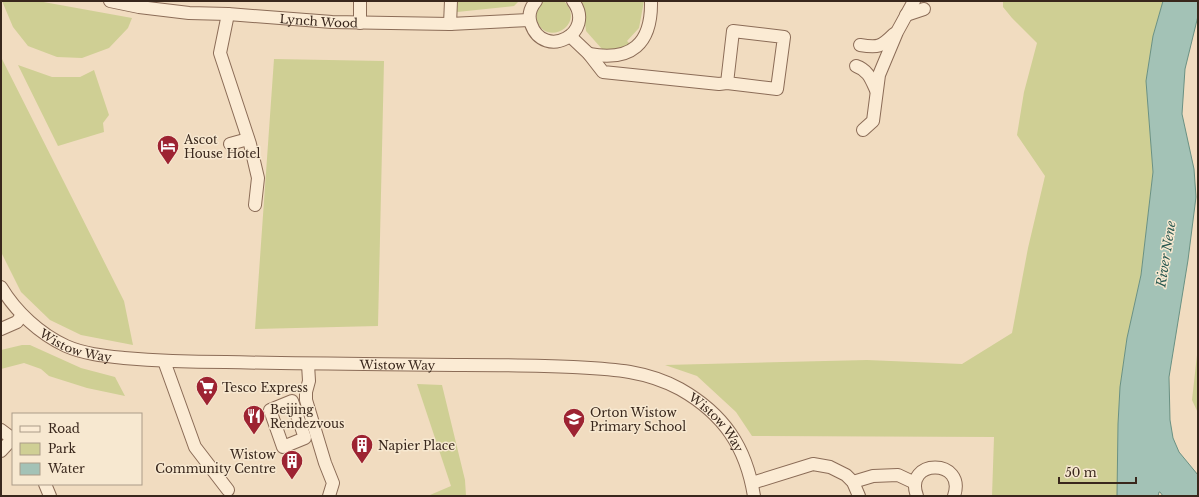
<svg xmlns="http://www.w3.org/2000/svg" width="1199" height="497" font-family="'Libre Baskerville',serif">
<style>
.green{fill:#cfcf94}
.water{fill:#a3c2b6;stroke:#6a9183}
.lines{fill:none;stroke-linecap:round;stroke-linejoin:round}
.minor-casing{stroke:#8b6c57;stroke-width:14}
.minor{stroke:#fbebd4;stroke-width:12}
.labels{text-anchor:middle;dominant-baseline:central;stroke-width:3;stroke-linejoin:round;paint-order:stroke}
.street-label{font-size:12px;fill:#39271c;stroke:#f7e8d0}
.poi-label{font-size:12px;fill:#39271c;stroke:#f7e8d0;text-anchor:start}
.water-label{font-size:13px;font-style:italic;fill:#2b5a52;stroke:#f7e8d0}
</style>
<rect width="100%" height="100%" fill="#f1dcc0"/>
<path class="green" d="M 2,1 L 38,1 L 132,18 L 128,28 L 109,48 L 82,58 L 57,57 L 28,46 L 13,27 Z
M 456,1 L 519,1 L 514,6 L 457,12 Z
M 543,1 L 564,1 C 587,25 546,47 537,21 C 535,13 538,7 543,1 Z
M 581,1 L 644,1 L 639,28 L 627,41 L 632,46 L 612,51 L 602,49 L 586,31 L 584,12 Z
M 1003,1 L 1163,1 L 1153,36 L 1146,81 L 1153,172 L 1141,275 L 1127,338 L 1120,387 L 1118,424 L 1117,496 L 992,496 L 994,437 L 752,436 L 736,412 L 697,376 L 665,365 L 867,360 L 962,364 L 1012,333 L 1028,248 L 1045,176 L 1017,135 L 1024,92 L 1037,43 L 1012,18 L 1003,7 Z
M 1,57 L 124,301 L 133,345 L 81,335 L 50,320 L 21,292 L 1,252 Z
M 274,59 L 384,61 L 378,326 L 255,329 Z
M 18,65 L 52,77 L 80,77 L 94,70 L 109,115 L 103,123 L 104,132 L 58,146 Z
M 22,345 L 30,345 L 81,368 L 115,377 L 125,396 L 87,388 L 49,376 L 41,369 L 24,363 L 1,369 L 1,350 Z
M 1198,346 L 1198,413 L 1192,400 Z
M 417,384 L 442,385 L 465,480 L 466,496 L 431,496 L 430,495 L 451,486 Z"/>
<path class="water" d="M 1163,1 L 1198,1 L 1198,16 L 1185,69 L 1182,114 L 1194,169 L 1196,197 L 1188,260 L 1169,377 L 1170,420 L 1173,438 L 1179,452 L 1198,475 L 1198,496 L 1163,496 L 1160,492 L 1159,492 L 1158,496 L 1117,496 L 1118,424 L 1120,387 L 1127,338 L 1141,275 L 1153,172 L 1146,81 L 1153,36 Z"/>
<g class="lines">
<g class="minor-casing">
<g id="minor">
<path id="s1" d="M 110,1 L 139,7 L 189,13 L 228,14 L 332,22 L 450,24 L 529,20"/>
<path d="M 360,1 L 360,23"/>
<path d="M 536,1 C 530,8 528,16 531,24 C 544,61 597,33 573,1"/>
<path d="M 228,14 L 220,53 L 250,144 L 258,178 L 255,205"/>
<path d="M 906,15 L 924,9"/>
<path d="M 450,24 L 451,1"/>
<path d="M 570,36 L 589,54 L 603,72 L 719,84 L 727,83 L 777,89 L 784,37 L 733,31 L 727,83"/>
<path d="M 860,45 C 878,48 881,47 894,34"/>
<path d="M 589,54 C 631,62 652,44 651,1"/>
<path d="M 856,66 C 868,70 871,79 876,90"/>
<path d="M 863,130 L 873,121 L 879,75 L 897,32 L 914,1"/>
<path d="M 230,144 L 248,139"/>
<path id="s2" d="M 1,287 C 16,312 40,334 66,346 C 84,354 105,356 124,358 C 158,361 192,362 226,362 C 305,364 384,364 463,365 C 500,365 536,365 573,367 C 611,369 645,370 680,389 C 724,414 746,447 754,496"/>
<path d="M 1,329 L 17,322 L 22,315"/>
<path d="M 164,361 L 195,447 L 228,490"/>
<path d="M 308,364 L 309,381 L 306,392 L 306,400 L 325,463 L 333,483 L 329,496"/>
<path d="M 292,401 L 305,438 L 283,447 L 270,410 Z"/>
<path d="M 1,430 L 13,439"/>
<path d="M 1,451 L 13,438"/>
<path d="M 853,482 L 873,476 L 898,475 L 915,483"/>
<path d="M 752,483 L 813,464 L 830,467 L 846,475 L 853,482 L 859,496"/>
<path d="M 45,484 L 50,496"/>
<path d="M 917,496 C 903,458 967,458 954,496"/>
</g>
</g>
<use href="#minor" class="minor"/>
</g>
<defs>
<g id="hotel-pin" transform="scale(1.15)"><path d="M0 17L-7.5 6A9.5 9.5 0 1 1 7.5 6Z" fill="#9d2332" stroke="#f7e8d0"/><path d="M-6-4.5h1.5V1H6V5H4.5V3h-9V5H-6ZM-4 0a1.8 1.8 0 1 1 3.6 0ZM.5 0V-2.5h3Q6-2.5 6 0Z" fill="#fff"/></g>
<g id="supermarket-pin" transform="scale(1.15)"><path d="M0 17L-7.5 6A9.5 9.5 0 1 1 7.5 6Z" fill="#9d2332" stroke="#f7e8d0"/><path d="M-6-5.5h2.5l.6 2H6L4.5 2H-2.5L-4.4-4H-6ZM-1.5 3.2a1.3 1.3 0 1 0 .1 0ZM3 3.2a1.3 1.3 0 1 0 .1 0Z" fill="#fff"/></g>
<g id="restaurant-pin" transform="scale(1.15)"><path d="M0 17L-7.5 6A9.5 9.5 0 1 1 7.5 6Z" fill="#9d2332" stroke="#f7e8d0"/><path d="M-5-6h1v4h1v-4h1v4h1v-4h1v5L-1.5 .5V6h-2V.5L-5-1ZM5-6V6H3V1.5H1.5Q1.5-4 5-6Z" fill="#fff"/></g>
<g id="school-pin" transform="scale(1.15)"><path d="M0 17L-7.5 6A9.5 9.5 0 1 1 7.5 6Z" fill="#9d2332" stroke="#f7e8d0"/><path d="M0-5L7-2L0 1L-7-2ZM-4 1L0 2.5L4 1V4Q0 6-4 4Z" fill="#fff"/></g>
<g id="building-pin" transform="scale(1.15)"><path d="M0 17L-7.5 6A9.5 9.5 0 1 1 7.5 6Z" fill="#9d2332" stroke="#f7e8d0"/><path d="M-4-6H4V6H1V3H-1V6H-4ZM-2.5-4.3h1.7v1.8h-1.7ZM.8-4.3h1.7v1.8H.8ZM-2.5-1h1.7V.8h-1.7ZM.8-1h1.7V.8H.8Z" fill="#fff"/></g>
</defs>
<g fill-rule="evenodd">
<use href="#hotel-pin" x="168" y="146"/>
<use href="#supermarket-pin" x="207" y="387"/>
<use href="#restaurant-pin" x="254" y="416"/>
<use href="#school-pin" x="574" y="419"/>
<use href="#building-pin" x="362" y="445"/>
<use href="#building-pin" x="292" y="461"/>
</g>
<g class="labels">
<g class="street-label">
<text stroke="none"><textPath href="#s1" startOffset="210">Lynch Wood</textPath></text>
<text stroke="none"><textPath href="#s2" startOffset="98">Wistow Way</textPath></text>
<text stroke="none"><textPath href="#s2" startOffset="422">Wistow Way</textPath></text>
<text stroke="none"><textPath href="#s2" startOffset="758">Wistow Way</textPath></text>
</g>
<g class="poi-label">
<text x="184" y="139">Ascot<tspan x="184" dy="14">House Hotel</tspan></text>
<text x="222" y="387">Tesco Express</text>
<text x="270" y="409">Beijing<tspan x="270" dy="14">Rendezvous</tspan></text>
<text x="590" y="412">Orton Wistow<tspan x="590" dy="14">Primary School</tspan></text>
<text x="378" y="445">Napier Place</text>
<text x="276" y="454" text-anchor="end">Wistow<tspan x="276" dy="14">Community Centre</tspan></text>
</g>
<g class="water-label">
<text transform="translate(1166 254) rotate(-81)">River Nene</text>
</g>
</g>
<rect width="1199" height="497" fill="none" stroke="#39271c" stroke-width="4"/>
<rect x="12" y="413" width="130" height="72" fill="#f7e8d0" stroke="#ab9b88"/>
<rect x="20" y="426" width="20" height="6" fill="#fbebd4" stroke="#ab9b88"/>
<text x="48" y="433" font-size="12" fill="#39271c">Road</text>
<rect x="20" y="443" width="20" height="12" fill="#cfcf94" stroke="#ab9b88"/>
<text x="48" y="453" font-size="12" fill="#39271c">Park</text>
<rect x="20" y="463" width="20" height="12" fill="#a3c2b6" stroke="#ab9b88"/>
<text x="48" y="473" font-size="12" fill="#39271c">Water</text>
<path d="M1059 477v6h77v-6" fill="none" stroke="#39271c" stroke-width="2"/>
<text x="1065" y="477" font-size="12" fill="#39271c" stroke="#f7e8d0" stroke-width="3" paint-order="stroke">50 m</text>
</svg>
